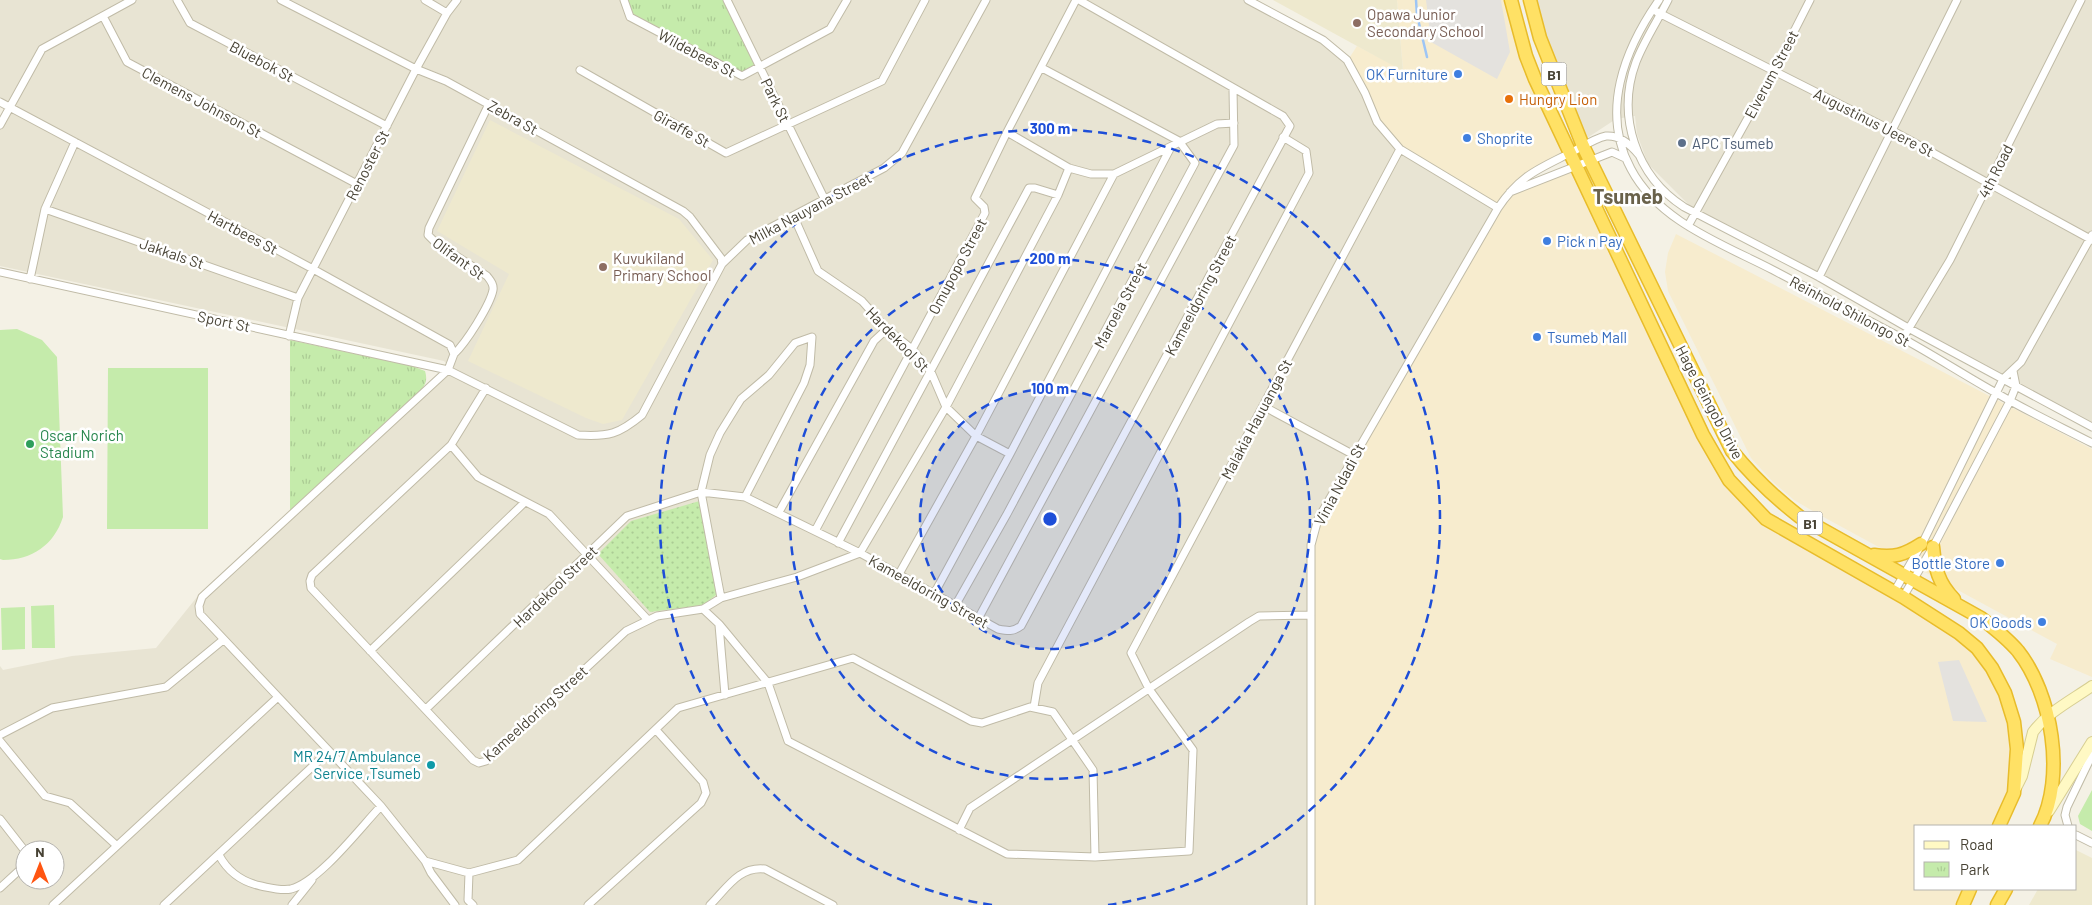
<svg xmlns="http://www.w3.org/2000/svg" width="2092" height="905" font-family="Barlow,sans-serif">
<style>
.residential{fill:#e8e4d3;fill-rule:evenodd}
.commercial{fill:#f7ecce}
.education{fill:#eee9ce}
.grass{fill:url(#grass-dots)}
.park{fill:url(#park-tufts)}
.pitch{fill:#c5ebab}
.parking{fill:#e4e2de}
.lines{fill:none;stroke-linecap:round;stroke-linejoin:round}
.stream{stroke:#9dc5f5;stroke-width:2.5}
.street-casing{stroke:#c0bba7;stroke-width:9}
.secondary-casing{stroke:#d7ce92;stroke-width:12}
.highway-casing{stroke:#e8bc2b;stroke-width:15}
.street{stroke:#fff;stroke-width:7}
.secondary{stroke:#fff9c4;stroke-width:10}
.highway{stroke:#ffe165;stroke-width:12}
.ring{fill:none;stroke:#1d4ed8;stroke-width:2.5;stroke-dasharray:9 6}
.education-dot{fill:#8d6e63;stroke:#fff;stroke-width:2}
.shop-dot{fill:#3f7fe0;stroke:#fff;stroke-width:2}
.food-dot{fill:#e8710a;stroke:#fff;stroke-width:2}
.service-dot{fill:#5c6f8a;stroke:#fff;stroke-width:2}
.leisure-dot{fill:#2e9e5b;stroke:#fff;stroke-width:2}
.culture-dot{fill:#0f9aa8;stroke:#fff;stroke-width:2}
.labels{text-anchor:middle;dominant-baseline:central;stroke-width:5;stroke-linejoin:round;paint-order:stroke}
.shield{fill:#fff;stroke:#7e7b71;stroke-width:1}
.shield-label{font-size:14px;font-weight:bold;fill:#474234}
.education-label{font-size:15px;fill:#785e54;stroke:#fff;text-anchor:start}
.street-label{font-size:15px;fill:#474234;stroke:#fff}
.shop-label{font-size:15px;fill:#366cbe;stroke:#fff;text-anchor:end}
.food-label{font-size:15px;fill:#c56008;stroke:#fff;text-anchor:start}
.service-label{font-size:15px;fill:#4e5e75;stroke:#fff;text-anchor:start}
.leisure-label{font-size:15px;fill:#27864d;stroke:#fff;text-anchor:start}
.culture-label{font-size:15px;fill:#0d838f;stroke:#fff;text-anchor:end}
.district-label{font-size:20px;font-weight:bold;fill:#6a624b;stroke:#fff}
.centre{fill:#1d4ed8;stroke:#fff;stroke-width:2.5}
.ring-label{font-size:15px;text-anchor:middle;font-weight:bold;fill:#1d4ed8;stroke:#fff;stroke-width:5;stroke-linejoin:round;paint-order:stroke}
</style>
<defs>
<pattern id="grass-dots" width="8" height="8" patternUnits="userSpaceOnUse" patternTransform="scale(1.25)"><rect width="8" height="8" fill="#c5ebab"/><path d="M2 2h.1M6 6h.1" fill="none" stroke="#abcb94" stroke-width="1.8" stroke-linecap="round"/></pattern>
<pattern id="park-tufts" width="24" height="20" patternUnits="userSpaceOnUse" patternTransform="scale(1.25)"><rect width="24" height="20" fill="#c5ebab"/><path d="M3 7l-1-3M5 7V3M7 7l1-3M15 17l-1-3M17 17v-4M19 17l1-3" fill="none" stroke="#abcb94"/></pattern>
</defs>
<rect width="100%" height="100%" fill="#f4f1e5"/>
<path class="residential" d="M 0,0 L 1246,0 L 1322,41 L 1498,208 L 1311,905 L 0,905 L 0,666 L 3,670 L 72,656 L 156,648 L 197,597 L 451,370 L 444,361 L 0,266 L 0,125 L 10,108 L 0,102 ZM 25,850 L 55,850 L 55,880 L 25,880 Z
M 1531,0 L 2092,0 L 2092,427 L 1696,212 L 1648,164 L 1637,134 L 1635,116 L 1616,119 L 1584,140 Z"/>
<path class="commercial" d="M 1397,0 L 1511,0 L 1570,153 L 1540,166 L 1510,191 L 1577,168 L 1703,435 L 1743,497 L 1977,648 L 2014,722 L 2014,793 L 1999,826 L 1916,826 L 1916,889 L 1970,889 L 1963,905 L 1311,905 L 1311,545 L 1318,519 L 1498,209 L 1400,149 L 1377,122 L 1348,60 L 1357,46 L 1403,70 Z
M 1676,234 L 2092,449 L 2092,677 L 2050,659 L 2057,644 L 1818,514 L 1794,500 L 1773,482 L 1751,458 L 1668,291 L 1665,272 L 1668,253 Z"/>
<path class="education" d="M 1273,0 L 1397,0 L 1403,71 L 1357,46 Z
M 490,120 L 679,219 L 713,260 L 622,420 L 603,424 L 586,418 L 468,361 L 509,274 L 437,231 Z
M 2076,850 L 2092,858 L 2092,905 L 2029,905 L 2038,889 L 2076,889 Z"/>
<path class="grass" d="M 703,500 L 720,592 L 703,605 L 650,612 L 598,554 L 631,521 Z"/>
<path class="park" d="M 624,0 L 727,0 L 761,68 L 742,76 L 630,17 Z
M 290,340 L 412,366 L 425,371 C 428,381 425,385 419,393 L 290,511 Z"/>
<path class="pitch" d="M 17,329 L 42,340 L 57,357 L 63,517 C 54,545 32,560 3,560 L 0,559 L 0,330 Z
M 108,368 L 208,368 L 208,529 L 107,529 Z
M 54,605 L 55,648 L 32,648 L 31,606 Z
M 25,607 L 25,649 L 2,650 L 1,608 Z
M 2092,790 L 2092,831 L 2080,824 L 2078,816 Z"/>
<path class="parking" d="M 1426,0 L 1501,0 L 1510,52 L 1497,79 L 1431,42 Z
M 1959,660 L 1987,722 L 1953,721 L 1938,662 Z"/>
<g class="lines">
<path class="stream" d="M 1416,0 L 1417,15 L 1427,57"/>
<g class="street-casing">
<path id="street" d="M 177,0 L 190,23 L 387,126
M 281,0 L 416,69 L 446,81 L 683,211 L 690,217 L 721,258 L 722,264
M 425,0 L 447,13
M 624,0 L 630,17 L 742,76 L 830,29 L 847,0
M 727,0 L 825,200
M 1248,0 L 1323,40 L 1347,60 L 1365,93 L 1377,122 L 1400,149 L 1498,208
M 1659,0 C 1624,50 1600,112 1631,169 C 1659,222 1723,244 1773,270 C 1816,293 1858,315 1900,337 C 1934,355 1965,376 1998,394 C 2029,412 2061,427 2092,443
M 1668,0 C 1658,20 1644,41 1636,62 C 1616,116 1636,176 1684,207 L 1819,277 L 1910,329 L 2092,427
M 1657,12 L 1893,131 L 2092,240
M 103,16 L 127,62 L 357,184
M 580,70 L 726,153 L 882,81 L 925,0
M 0,102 L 313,269 L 450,345 L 454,354 L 448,370 L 202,597 L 199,606 L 200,614 L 381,806 L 425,861 L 469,873 L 518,860 L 678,708 L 853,658 L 971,721 L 982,723 L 1030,707 L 1053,712 L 1093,770 L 1095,857
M 0,125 L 42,49 L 132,0
M 1007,132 L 1069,168 L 1091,174 L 1114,174 L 1217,124 L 1234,123
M 1510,192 L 1612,152 L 1625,158
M 45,209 L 298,298
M 794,217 L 818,271 L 862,301 L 887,329 L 913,350 L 931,372 L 946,407 L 976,436 L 1010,454
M 1688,226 L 1774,71 L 1810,0
M 0,272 L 448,370 L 578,435 C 609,437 619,434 642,415 L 722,264 L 747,240 L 884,168 L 902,153 L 986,0
M 1819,277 L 1957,0
M 30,279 L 45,209 L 75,142
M 289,336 L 298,298 L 416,69 L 447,13 L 457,0
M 1903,338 L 1950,260 L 2081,0
M 454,354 C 466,343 490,305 493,290 C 494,284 490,280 487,276 L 435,242 L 428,235 L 429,228 L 489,104
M 486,388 L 451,445 L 312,575 L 310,581 L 311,588 L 473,760 L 479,763 L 486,761 L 626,631 L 657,616 L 703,609 L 721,598 L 797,577 L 860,553 L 998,629 C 1008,631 1013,632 1021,626 L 1290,126 L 1283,116 L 1079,0
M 1263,406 L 1354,455
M 451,445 L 478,477 L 549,514 L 648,620
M 779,512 L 874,341 L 887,329
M 815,531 L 985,213 L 984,207 L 975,198 L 1007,132 L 1076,0
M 838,543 L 1029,188 L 1035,188 L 1058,195
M 899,574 L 976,436 L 1114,174
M 1894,592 L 1924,540 L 2003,379 L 2021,362 L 2092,235
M 934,594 L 1010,454 L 1171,147
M 1903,597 L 1933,547 L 2010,401 L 2016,386 L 2013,371
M 721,598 L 701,492 L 710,455 L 720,433 L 741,399 L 769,375 L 795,343 L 812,337 L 810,365 L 804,383 L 745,497
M 955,606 L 1007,514 L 1195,163 L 1179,141 L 1042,68
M 703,609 L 719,624 L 768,683 L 788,741 L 1007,854 L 1095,857 L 1189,851 L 1193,750 L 1149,689 L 1131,653 L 1400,149
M 978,619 L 1234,145 L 1233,89
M 719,625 L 725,695
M 370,651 L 525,502
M 1034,707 L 1038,683 L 1309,173 L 1306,151 L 1283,137
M 426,709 L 627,516 L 701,492 L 745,497 L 860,553 L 946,407 L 1058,195 L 1069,168
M 0,735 L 52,708 L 166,687 L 223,640
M 0,741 L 45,796 L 70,803 L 116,845
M 0,819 L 25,851
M 2068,826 L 2065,815 L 2067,807 L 2092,755
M 959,830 L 970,808 L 1249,622 L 1259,616 L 1311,615
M 2076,835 L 2092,843
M 219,855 C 228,872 242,882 261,886 C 271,888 281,891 291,889 C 319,882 360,828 381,806
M 425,861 L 431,873 L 455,905
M 469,873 L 468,900 L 473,905
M 0,888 L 25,865
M 53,905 L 278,697
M 164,905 L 329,751
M 292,905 L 312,880
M 588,905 L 701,803 L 706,793 L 703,782 L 657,731
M 710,905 C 727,888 739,866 765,869 L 833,905
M 1311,905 L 1311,545 L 1318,519 L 1498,208 C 1521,174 1539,169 1574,151 C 1583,146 1596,138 1606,136 C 1619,135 1631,145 1639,155"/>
</g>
<g class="secondary-casing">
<path id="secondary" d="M 2016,788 L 2022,776 L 2033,732 C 2048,712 2072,700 2092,686
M 2049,811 L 2092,742"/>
</g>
<g class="highway-casing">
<path id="highway" d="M 1511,0 L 1526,56 L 1535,79 L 1703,435 L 1729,480 L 1766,519 L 1903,597 L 1959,633 L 1977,648 L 1992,668 L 2005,693 L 2014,722 L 2017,749 L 2014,793 L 1999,826
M 1530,0 L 1540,38 L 1583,146 L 1732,451 C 1753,477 1774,497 1800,517 L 1981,618 C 1994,628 2007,638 2018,651 C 2052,694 2066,777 2040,826
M 1933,547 C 1935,568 1938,583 1954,599
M 1874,555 C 1894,558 1904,555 1921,544
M 1963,905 L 1970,889
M 1997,905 L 2006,889"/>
</g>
<use href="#street" class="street"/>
<use href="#secondary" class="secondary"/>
<use href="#highway" class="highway"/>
</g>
<circle cx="1050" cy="519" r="130" fill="#1d4ed8" fill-opacity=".12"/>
<g class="ring">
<circle cx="1050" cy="519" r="130"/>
<circle cx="1050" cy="519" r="260"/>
<path d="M992 905A390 390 0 1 1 1108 905"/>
</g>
<g class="education-dot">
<circle cx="1357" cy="23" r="5"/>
<circle cx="603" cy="267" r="5"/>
</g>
<g class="shop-dot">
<circle cx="1458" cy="74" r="5"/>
<circle cx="1467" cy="138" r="5"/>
<circle cx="1547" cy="241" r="5"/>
<circle cx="1537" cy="337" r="5"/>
<circle cx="2000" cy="563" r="5"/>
<circle cx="2042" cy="622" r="5"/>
</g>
<circle class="food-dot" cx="1509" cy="99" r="5"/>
<circle class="service-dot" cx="1682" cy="143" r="5"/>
<circle class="leisure-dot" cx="30" cy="444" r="5"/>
<circle class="culture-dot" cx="431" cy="765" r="5"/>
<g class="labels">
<g class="shield">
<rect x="1541.5" y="62.5" width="25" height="23" rx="4"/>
<rect x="1797.5" y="511.5" width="25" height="23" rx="4"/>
</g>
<g class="shield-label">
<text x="1554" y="74">B1</text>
<text x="1810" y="523">B1</text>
</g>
<g class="education-label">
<text x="1367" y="14">Opawa Junior<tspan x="1367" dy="17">Secondary School</tspan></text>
<text x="613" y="258">Kuvukiland<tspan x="613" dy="17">Primary School</tspan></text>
</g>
<g class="street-label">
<text transform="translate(697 53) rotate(28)">Wildebees St</text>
<text transform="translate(262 61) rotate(28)">Bluebok St</text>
<text transform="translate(1771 74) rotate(-62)">Elverum Street</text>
<text transform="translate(776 100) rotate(64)">Park St</text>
<text transform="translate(202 102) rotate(28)">Clemens Johnson St</text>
<text transform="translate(513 117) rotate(29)">Zebra St</text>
<text transform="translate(1874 122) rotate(27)">Augustinus Ueere St</text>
<text transform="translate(682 128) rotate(29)">Giraffe St</text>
<text transform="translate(367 165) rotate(-63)">Renoster St</text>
<text transform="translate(1995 171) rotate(-63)">4th Road</text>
<text transform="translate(810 208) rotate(-28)">Milka Nauyana Street</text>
<text transform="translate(243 232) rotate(28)">Hartbees St</text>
<text transform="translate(172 253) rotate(19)">Jakkals St</text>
<text transform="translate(459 258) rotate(36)">Olifant St</text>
<text transform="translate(957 266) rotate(-62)">Omupopo Street</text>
<text transform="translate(1200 295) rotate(-62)">Kameeldoring Street</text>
<text transform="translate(1120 305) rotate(-62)">Maroela Street</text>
<text transform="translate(1850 311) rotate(28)">Reinhold Shilongo St</text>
<text transform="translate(224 321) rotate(12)">Sport St</text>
<text transform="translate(898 339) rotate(46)">Hardekool St</text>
<text transform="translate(1710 402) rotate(62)">Hage Geingob Drive</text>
<text transform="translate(1256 419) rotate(-62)">Malakia Hauuanga St</text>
<text transform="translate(1339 484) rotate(-62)">Vinia Ndadi St</text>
<text transform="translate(555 586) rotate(-44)">Hardekool Street</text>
<text transform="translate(929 591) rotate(29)">Kameeldoring Street</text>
<text transform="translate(535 713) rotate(-42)">Kameeldoring Street</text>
</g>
<g class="shop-label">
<text x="1448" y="74">OK Furniture</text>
<text x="1477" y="138" text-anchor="start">Shoprite</text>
<text x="1557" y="241" text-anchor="start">Pick n Pay</text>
<text x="1547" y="337" text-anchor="start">Tsumeb Mall</text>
<text x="1990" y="563">Bottle Store</text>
<text x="2032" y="622">OK Goods</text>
</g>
<g class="food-label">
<text x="1519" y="99">Hungry Lion</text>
</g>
<g class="service-label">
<text x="1692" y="143">APC Tsumeb</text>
</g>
<g class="leisure-label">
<text x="40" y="435">Oscar Norich<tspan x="40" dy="17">Stadium</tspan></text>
</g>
<g class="culture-label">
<text x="421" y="756">MR 24/7 Ambulance<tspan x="421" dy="17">Service ,Tsumeb</tspan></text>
</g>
<g class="district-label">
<text x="1628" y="196">Tsumeb</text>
</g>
</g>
<circle cx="1050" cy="519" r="8" class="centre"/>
<g class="ring-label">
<text x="1050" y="134">300 m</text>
<text x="1050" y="264">200 m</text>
<text x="1050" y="394">100 m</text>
</g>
<rect x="1914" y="825" width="162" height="65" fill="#ffffff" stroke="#b5b3ae"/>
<rect x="1924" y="841" width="25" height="8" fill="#fff9c4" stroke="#b5b3ae"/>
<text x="1960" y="850" font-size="15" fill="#474234">Road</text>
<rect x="1924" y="862" width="25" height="15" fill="url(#park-tufts)" stroke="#b5b3ae"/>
<text x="1960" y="875" font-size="15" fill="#474234">Park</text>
<g transform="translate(40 865)"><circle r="24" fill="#ffffff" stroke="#b5b3ae"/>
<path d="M0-4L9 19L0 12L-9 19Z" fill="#ff5511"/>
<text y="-8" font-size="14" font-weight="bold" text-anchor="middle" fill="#474234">N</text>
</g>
</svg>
